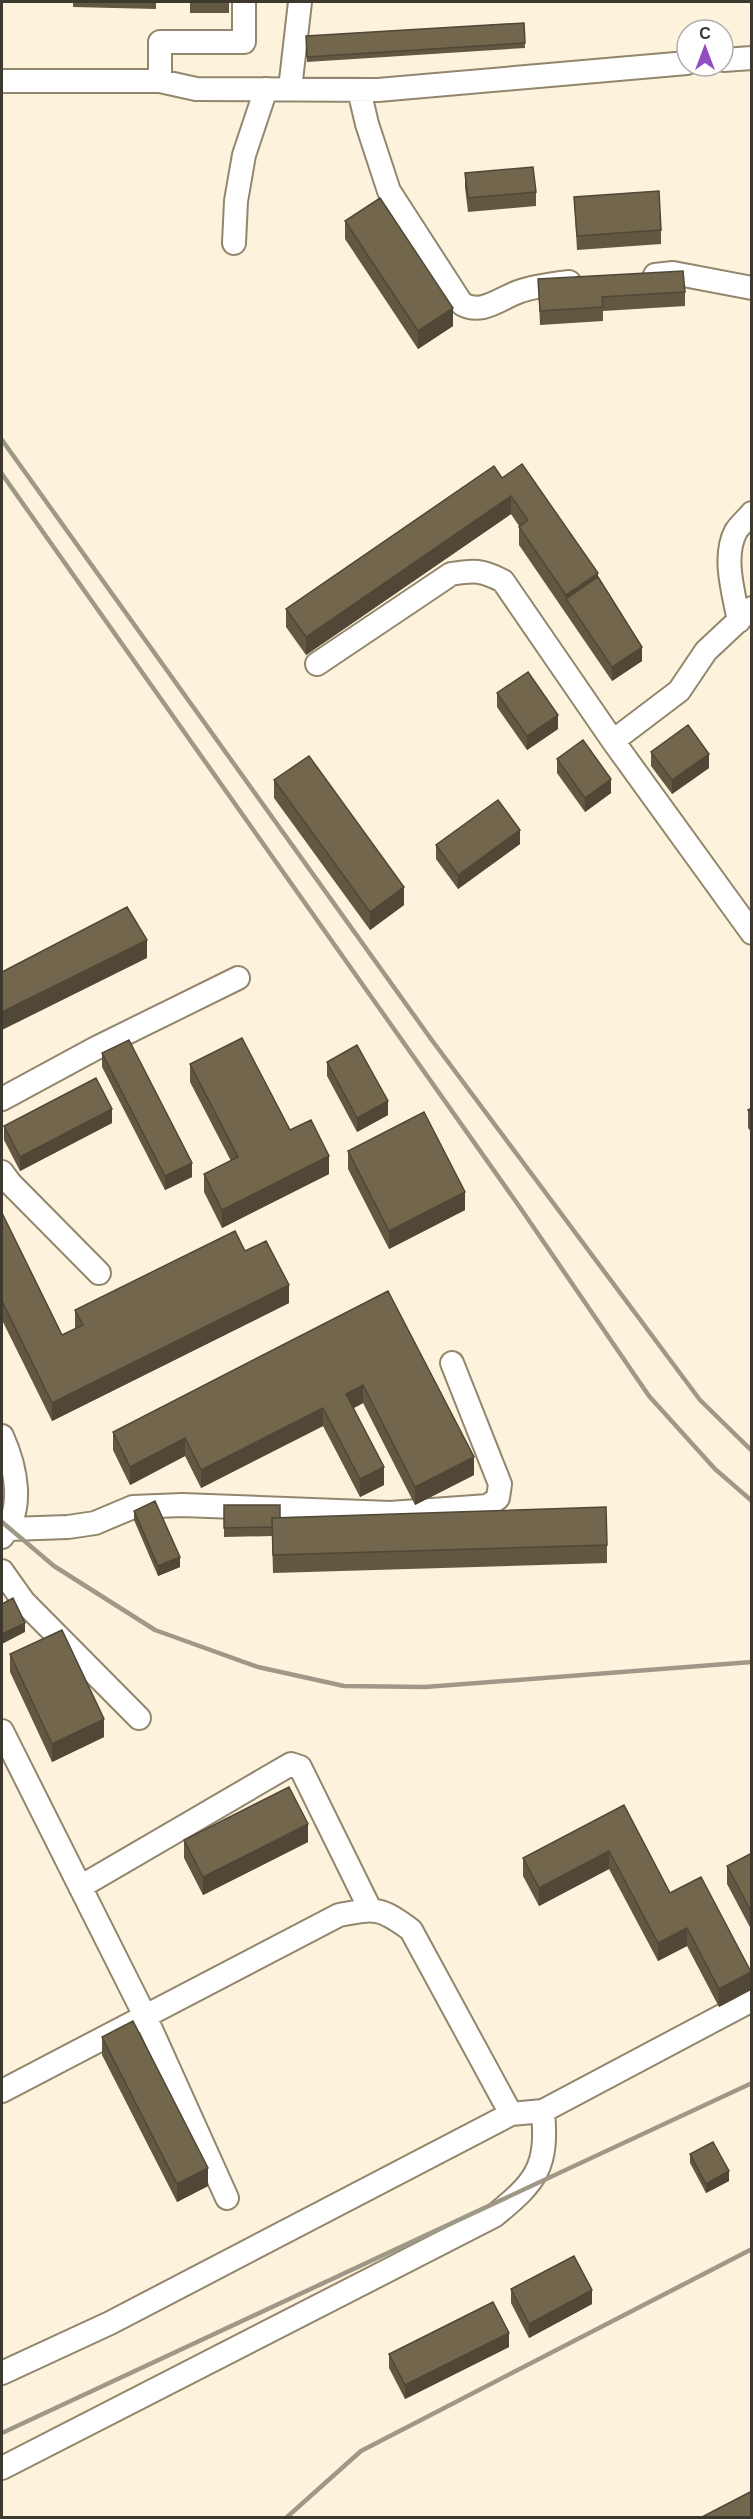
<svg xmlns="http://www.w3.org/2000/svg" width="753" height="2519" font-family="Arial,sans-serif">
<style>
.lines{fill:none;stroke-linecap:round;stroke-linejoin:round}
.minor-casing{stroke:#92866c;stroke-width:26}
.minor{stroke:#fff;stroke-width:22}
.rail{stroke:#a09887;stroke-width:4.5}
.wall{fill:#625842}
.shaded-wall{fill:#504736}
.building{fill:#72664d;stroke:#504736;stroke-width:1.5}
</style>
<rect width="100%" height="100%" fill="#fdf2dc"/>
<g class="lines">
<g class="minor-casing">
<path id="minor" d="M 723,60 L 752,58
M 2,81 L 160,81 L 160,42 L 244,42 L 244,2
M 160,81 L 196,89 L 378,90 L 687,63
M 290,89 L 300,2
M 359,90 L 367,124 L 389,191 L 462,304 C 482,315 499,299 518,292 C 534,286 552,284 569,282
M 234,243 L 236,201 L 244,155 L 266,89
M 655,275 L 673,273 L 752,288
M 739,621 C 734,594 722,557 736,531 C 740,525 747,519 752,513
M 317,664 L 451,574 C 474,570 482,570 503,581 L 613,741 L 752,933
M 613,741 L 679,691 L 706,651 L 752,608
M 2,1099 L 98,1047 L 238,978
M 2,1172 L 11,1184 L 99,1273
M 2,1436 C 16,1467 25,1509 2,1537
M 9,1529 L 68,1527 L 95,1523 L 133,1507 L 182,1505 L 390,1513 L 488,1506 L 498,1498 L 500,1484 L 452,1363
M 2,1571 L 24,1602 L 139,1718
M 2,1731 L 145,2016 L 227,2198
M 80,1887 L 291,1764 L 300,1767 L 370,1909
M 2,2091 L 339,1915 C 376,1908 380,1907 411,1930 L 511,2114
M 2,2373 L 110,2323 L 511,2114 L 543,2111 L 752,2000
M 2,2468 L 494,2216 C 537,2181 548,2167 543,2111"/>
</g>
<use href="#minor" class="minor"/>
<path class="rail" d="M 2,440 L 431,1039 L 700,1400 L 752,1451
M 2,474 L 519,1206 L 649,1396 L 715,1469 L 752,1501
M 2,1522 L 54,1566 L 155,1630 L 258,1667 L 344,1686 L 425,1687 L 752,1662
M 2,2433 L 752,2083
M 286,2518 L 361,2451 L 752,2249"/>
</g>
<path class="wall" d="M 73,2 L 156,2 L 156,9 L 73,7 Z
M 190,2 L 229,2 L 229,13 L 190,13 Z
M 524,23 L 525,48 L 307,62 L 306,36 Z
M 465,173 L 536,192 L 536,206 L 468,212 L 465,187 Z
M 574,197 L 661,230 L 661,244 L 577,250 Z
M 345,221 L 453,326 L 418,349 L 345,239 Z
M 538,279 L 685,292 L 685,306 L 603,311 L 603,321 L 540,325 Z
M 502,478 L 598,577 L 642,661 L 612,681 L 519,545 L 519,526 L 511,514 L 306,655 L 286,627 L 286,609 Z
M 497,693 L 558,729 L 527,750 L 497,707 Z
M 651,752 L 709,768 L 672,794 L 651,766 Z
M 557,759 L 611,793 L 585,812 L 557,773 Z
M 274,780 L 404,905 L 370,930 L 274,798 Z
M 520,844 L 458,889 L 436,859 L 436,845 Z
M 102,1053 L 192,1177 L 165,1190 L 102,1067 Z
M 327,1062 L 388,1115 L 357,1132 L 327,1076 Z
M 190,1064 L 290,1130 L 329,1174 L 222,1228 L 204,1192 L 204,1174 L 231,1161 L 190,1082 Z
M 752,1108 L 752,1133 L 748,1128 L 748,1110 Z
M 112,1123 L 20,1171 L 4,1140 L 4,1126 Z
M 348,1151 L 465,1210 L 389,1249 L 348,1169 Z
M 2,1213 L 62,1335 L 75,1329 L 75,1310 L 245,1251 L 289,1303 L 52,1421 L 2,1320 Z
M 388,1291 L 474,1475 L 415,1505 L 363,1403 L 354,1408 L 384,1485 L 360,1497 L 323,1426 L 201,1488 L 185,1456 L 130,1485 L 113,1450 L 113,1432 Z
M 224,1505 L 280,1518 L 607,1545 L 607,1563 L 273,1573 L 272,1536 L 224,1537 Z
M 134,1511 L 180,1567 L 158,1576 L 134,1520 Z
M 10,1654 L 104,1737 L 52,1762 L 10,1672 Z
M 624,1805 L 670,1893 L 751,1990 L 719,2007 L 687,1946 L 658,1961 L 609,1869 L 539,1906 L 523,1876 L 523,1858 Z
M 184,1840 L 308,1842 L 203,1895 L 184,1858 Z
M 752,1853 L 752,1931 L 727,1884 L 727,1866 Z
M 102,2037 L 208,2186 L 177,2202 L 102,2055 Z
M 690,2154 L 729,2181 L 706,2193 L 690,2163 Z
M 511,2289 L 592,2304 L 529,2338 L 511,2303 Z
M 509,2347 L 405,2399 L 389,2368 L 389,2354 Z"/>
<path class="shaded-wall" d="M 453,308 L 453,326 L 418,349 L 418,331 Z
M 511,496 L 511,514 L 306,655 L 306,637 Z
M 598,573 L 598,591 L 566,599 L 566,595 Z
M 642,647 L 642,661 L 612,681 L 612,667 Z
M 558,715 L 558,729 L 527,750 L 527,736 Z
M 709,754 L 709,768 L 672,794 L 672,780 Z
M 611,779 L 611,793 L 585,812 L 585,798 Z
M 520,830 L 520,844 L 458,889 L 458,875 Z
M 404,887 L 404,905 L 370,930 L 370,912 Z
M 147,940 L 147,958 L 2,1030 L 2,1012 Z
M 388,1101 L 388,1115 L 357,1132 L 357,1118 Z
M 112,1109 L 112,1123 L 20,1171 L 20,1157 Z
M 329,1156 L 329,1174 L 222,1228 L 222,1210 Z
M 192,1163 L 192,1177 L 165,1190 L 165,1176 Z
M 465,1192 L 465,1210 L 389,1249 L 389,1231 Z
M 289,1285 L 289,1303 L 52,1421 L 52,1403 Z
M 363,1385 L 363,1403 L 346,1412 L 346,1394 Z
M 323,1408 L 323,1426 L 201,1488 L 201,1470 Z
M 185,1438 L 185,1456 L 130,1485 L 130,1467 Z
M 474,1457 L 474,1475 L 415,1505 L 415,1487 Z
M 384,1467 L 384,1485 L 360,1497 L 360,1479 Z
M 180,1557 L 180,1567 L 158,1576 L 158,1566 Z
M 25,1623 L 25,1632 L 2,1644 L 2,1634 Z
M 104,1719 L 104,1737 L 52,1762 L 52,1744 Z
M 308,1824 L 308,1842 L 203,1895 L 203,1877 Z
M 609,1851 L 609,1869 L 539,1906 L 539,1888 Z
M 687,1928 L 687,1946 L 658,1961 L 658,1943 Z
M 751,1972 L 751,1990 L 719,2007 L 719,1989 Z
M 208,2168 L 208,2186 L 177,2202 L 177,2184 Z
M 729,2171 L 729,2181 L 706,2193 L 706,2184 Z
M 592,2290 L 592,2304 L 529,2338 L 529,2324 Z
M 509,2333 L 509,2347 L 405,2399 L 405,2385 Z"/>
<path class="building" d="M 524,23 L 525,43 L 307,57 L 306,36 Z
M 533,167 L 536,192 L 468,198 L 465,173 Z
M 659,191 L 661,230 L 577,236 L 574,197 Z
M 380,198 L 453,308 L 418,331 L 345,221 Z
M 683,271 L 685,292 L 602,297 L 603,307 L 540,311 L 538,279 Z
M 522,464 L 598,573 L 566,595 L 519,527 L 528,520 L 511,496 L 306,637 L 286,609 L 494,466 L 502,478 Z
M 598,577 L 642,647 L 612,667 L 566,599 Z
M 528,672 L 558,715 L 527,736 L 497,693 Z
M 688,725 L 709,754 L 672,780 L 651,752 Z
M 583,740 L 611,779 L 585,798 L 557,759 Z
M 309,756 L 404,887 L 370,912 L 274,780 Z
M 498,800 L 520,830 L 458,875 L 436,845 Z
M 127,907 L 147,940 L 2,1012 L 2,972 Z
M 242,1038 L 290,1130 L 311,1120 L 329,1156 L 222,1210 L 204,1174 L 238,1157 L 190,1064 Z
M 129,1040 L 192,1163 L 165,1176 L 102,1053 Z
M 357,1045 L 388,1101 L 357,1118 L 327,1062 Z
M 96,1078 L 112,1109 L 20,1157 L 4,1126 Z
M 752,1108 L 752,1115 L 748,1110 Z
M 424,1112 L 465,1192 L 389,1231 L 348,1151 Z
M 2,1213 L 62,1335 L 83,1325 L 75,1310 L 235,1231 L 245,1251 L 266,1241 L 289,1285 L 52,1403 L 2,1301 Z
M 388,1291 L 474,1457 L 415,1487 L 363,1385 L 346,1394 L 384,1467 L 360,1479 L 323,1408 L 201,1470 L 185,1438 L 130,1467 L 113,1432 Z
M 155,1501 L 180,1557 L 158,1566 L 134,1511 Z
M 224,1505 L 280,1505 L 280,1518 L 272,1518 L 272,1527 L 224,1528 Z
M 606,1507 L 607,1545 L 273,1555 L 272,1518 Z
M 13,1598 L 25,1623 L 2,1634 L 2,1604 Z
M 62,1630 L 104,1719 L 52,1744 L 10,1654 Z
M 289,1787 L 308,1824 L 203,1877 L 184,1840 Z
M 624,1805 L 670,1893 L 701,1877 L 751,1972 L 719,1989 L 687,1928 L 658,1943 L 609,1851 L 539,1888 L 523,1858 Z
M 752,1853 L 752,1913 L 727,1866 Z
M 133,2021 L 208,2168 L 177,2184 L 102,2037 Z
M 713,2142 L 729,2171 L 706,2184 L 690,2154 Z
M 574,2256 L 592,2290 L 529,2324 L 511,2289 Z
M 493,2302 L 509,2333 L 405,2385 L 389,2354 Z
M 752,2491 L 752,2517 L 702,2517 Z"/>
<rect width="753" height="2519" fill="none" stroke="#3e392e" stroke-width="6"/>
<g transform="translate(705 48)"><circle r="28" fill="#ffffff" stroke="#b2b0ab" stroke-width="1.5"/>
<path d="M0-4.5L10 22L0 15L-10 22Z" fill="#924dc1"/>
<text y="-9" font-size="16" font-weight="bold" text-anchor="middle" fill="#3e392e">С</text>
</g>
</svg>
